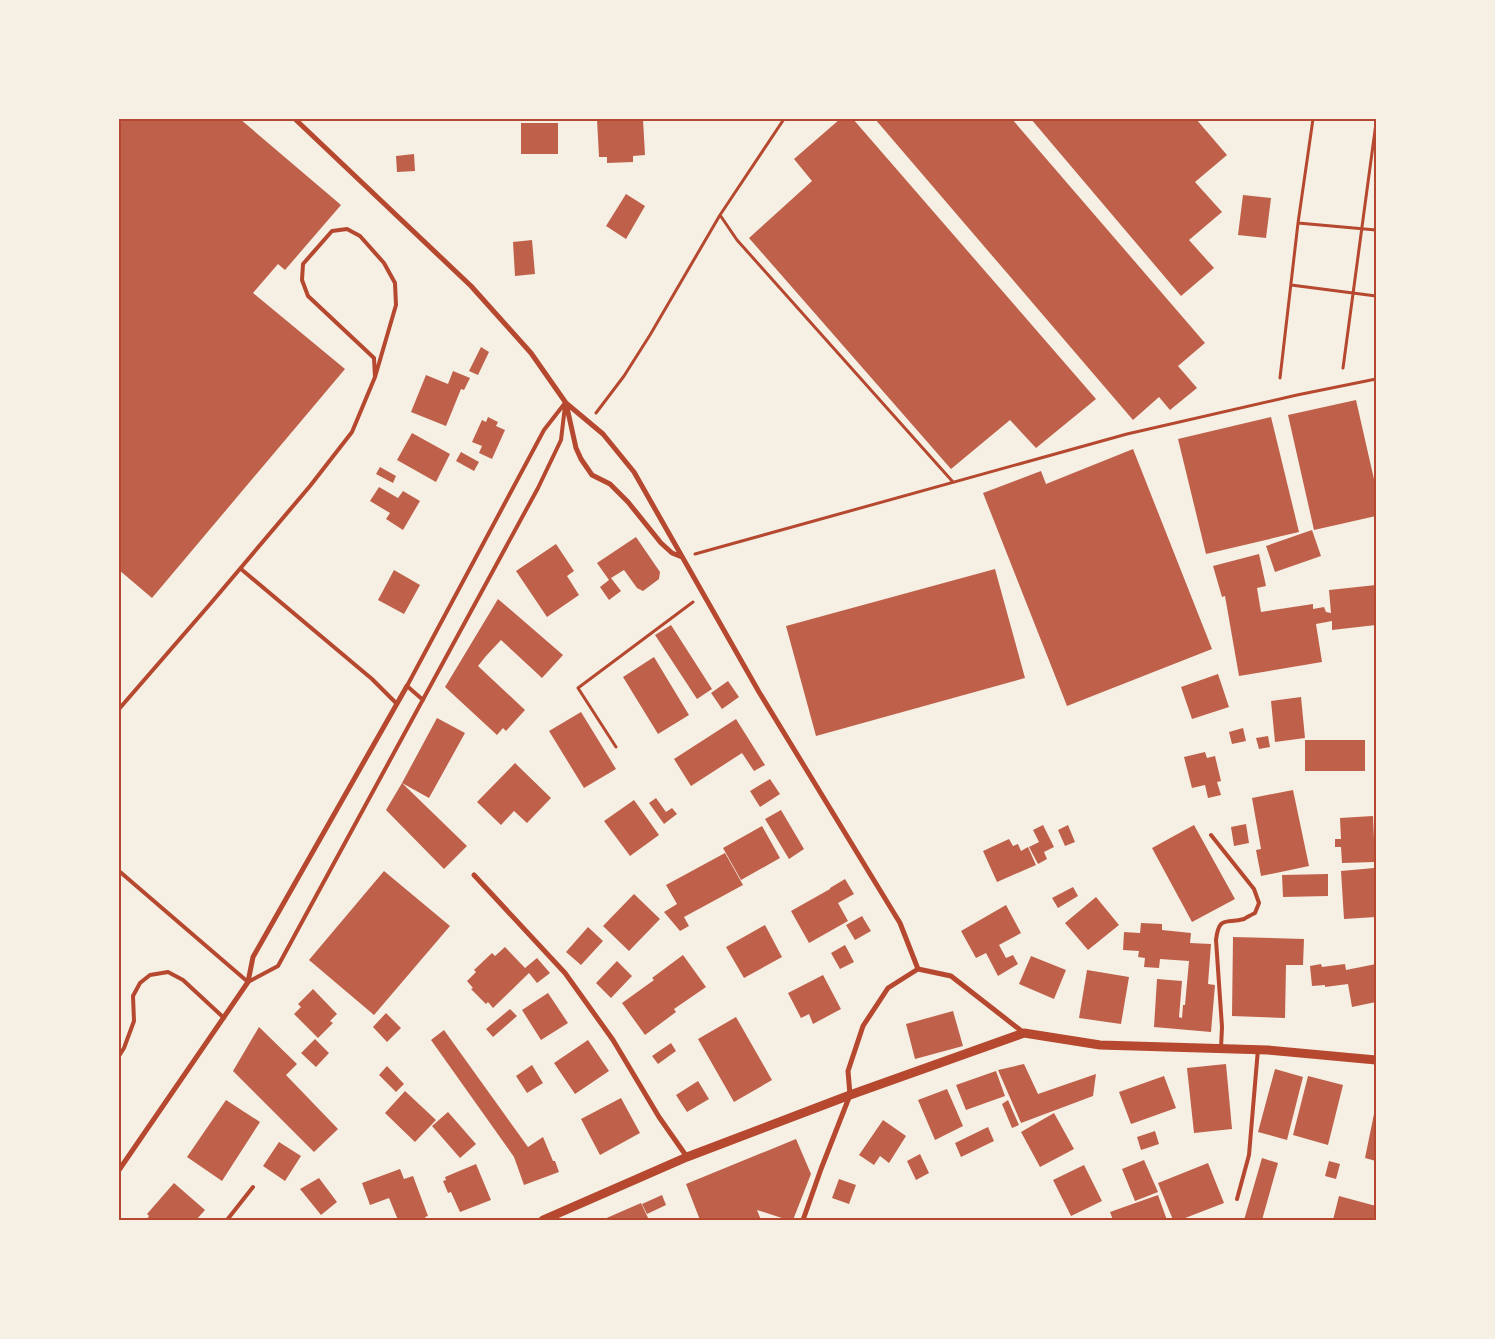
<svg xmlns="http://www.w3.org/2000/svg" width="1495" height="1339" font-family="'Roboto Condensed',sans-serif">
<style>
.building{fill:#bf614a}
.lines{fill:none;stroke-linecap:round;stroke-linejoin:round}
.path{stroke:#b5482f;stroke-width:3}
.service{stroke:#b5482f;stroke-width:4}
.minor{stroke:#b5482f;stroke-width:5}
.tertiary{stroke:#b5482f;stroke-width:9}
.neatline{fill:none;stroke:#b5482f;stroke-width:2}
</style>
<rect width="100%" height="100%" fill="#f6efe4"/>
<path class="building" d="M 119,119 L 240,119 L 341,205 L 285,270 L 278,264 L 253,293 L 345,369 L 152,598 L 119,570 Z
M 597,119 L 643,119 L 645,155 L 633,156 L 633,162 L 607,163 L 607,157 L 599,157 Z
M 840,119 L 853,119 L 1096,399 L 1036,448 L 1010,420 L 951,469 L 749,238 L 812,181 L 794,159 Z
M 875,119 L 1012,119 L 1205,343 L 1178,366 L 1197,388 L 1170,410 L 1159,397 L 1133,420 Z
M 1031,119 L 1196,119 L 1227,155 L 1195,182 L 1222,212 L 1189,240 L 1214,268 L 1181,296 Z
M 521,123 L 558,123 L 558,154 L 521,154 Z
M 414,154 L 415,171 L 397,172 L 396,156 Z
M 626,194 L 645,206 L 626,239 L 606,226 Z
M 1243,195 L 1271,198 L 1266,238 L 1238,235 Z
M 532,240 L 535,274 L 515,276 L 513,242 Z
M 481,347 L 489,352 L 478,375 L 469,371 Z
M 453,371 L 470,378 L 464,390 L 461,389 L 446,426 L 411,412 L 426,375 L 448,384 Z
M 1356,400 L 1376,488 L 1376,516 L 1314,530 L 1288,415 Z
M 488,417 L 498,422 L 496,426 L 505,430 L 492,459 L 479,453 L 482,446 L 472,442 L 482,420 L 486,422 Z
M 1271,417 L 1299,532 L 1206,554 L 1178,439 Z
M 412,433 L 450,454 L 436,482 L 397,460 Z
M 1133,449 L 1212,649 L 1067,706 L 983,493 L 1041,471 L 1046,484 Z
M 461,452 L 479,462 L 474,471 L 456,461 Z
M 380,467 L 396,476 L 393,483 L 376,474 Z
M 379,487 L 398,498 L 403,491 L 420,501 L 403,530 L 386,519 L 390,513 L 370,501 Z
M 1312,530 L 1321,556 L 1275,572 L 1266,546 Z
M 636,537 L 660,572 L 659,579 L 643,591 L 637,588 L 624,570 L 611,578 L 621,591 L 609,600 L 600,587 L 609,580 L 597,563 Z
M 556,544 L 574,571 L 567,576 L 579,595 L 547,617 L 516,571 Z
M 1259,554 L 1266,586 L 1257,588 L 1261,612 L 1313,604 L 1313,609 L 1324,607 L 1326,612 L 1331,613 L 1329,590 L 1376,585 L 1376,625 L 1332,630 L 1332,621 L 1316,624 L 1322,662 L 1239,676 L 1225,596 L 1222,597 L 1213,566 Z
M 995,569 L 1025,678 L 816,736 L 786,626 Z
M 394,570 L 420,585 L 404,614 L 378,600 Z
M 498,599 L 563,655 L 542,678 L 501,640 L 486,656 L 478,666 L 525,710 L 506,731 L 503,728 L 497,735 L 445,687 Z
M 671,625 L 712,689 L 697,699 L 655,635 Z
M 654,657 L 689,715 L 658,734 L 623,677 Z
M 1218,674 L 1229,707 L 1192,719 L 1181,687 Z
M 728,681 L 739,697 L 722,709 L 711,693 Z
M 1301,697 L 1305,738 L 1275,742 L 1271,701 Z
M 581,712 L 616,769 L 584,788 L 549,731 Z
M 437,718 L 465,733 L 429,798 L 402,783 Z
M 736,719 L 765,765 L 754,771 L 742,753 L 691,786 L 674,759 Z
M 1243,728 L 1246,741 L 1232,744 L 1229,732 Z
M 1268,736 L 1270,747 L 1259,749 L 1256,738 Z
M 1305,740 L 1365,740 L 1365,771 L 1305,771 Z
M 1205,752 L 1207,758 L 1215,756 L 1221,781 L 1217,782 L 1221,795 L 1208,798 L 1205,785 L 1192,788 L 1184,757 Z
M 515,763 L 551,798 L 527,823 L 514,811 L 501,825 L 477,802 Z
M 770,779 L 780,794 L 760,807 L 750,791 Z
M 402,783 L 467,846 L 444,869 L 386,810 Z
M 1293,790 L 1309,866 L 1261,876 L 1256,850 L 1261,849 L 1252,798 Z
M 656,798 L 666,812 L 672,808 L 677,814 L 664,824 L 649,803 Z
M 634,800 L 659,835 L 630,856 L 604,821 Z
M 781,810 L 804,849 L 789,859 L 765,819 Z
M 1373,816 L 1375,862 L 1342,863 L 1341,847 L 1335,847 L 1335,839 L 1341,839 L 1340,818 Z
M 1246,824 L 1249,843 L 1234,846 L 1231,827 Z
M 1043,825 L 1054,847 L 1044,852 L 1047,859 L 1038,864 L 1029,847 L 1039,842 L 1033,830 Z
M 1068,825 L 1075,842 L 1065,846 L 1058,830 Z
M 1194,825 L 1235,899 L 1192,922 L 1152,848 Z
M 762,826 L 780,858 L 741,880 L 723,848 Z
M 1009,839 L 1013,846 L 1018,844 L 1021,851 L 1028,847 L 1036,865 L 997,882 L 983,851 Z
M 725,853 L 743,885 L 684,917 L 689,926 L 680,931 L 664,912 L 677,904 L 666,885 Z
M 1374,868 L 1376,917 L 1344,919 L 1341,871 Z
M 384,871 L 450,926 L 374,1015 L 309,960 Z
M 1328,874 L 1328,896 L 1283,897 L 1282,875 Z
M 845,879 L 854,894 L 838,903 L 848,921 L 809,943 L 791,911 L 830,889 L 830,888 Z
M 1073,887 L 1078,896 L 1058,908 L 1052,898 Z
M 634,894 L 660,919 L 629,951 L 603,926 Z
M 1096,897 L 1119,925 L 1088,950 L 1065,923 Z
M 1006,905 L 1021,933 L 999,945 L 1006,958 L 1013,955 L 1018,964 L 998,976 L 986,953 L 976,958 L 961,931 Z
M 862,916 L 871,931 L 855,940 L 846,925 Z
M 1141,923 L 1162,924 L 1162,930 L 1191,933 L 1190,943 L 1211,944 L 1208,984 L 1215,985 L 1211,1032 L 1154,1027 L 1157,979 L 1182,981 L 1179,1017 L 1182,1018 L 1183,1005 L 1185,1005 L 1189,961 L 1160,959 L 1159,968 L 1144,967 L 1145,958 L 1138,957 L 1139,951 L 1123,950 L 1124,932 L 1140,933 Z
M 765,925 L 782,957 L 744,978 L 726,947 Z
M 588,927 L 603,941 L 581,965 L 566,952 Z
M 1233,937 L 1304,939 L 1303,965 L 1286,965 L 1285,1018 L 1232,1016 Z
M 845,945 L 854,962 L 840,969 L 831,953 Z
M 505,947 L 525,968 L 537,958 L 550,973 L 537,983 L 529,973 L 493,1008 L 488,1002 L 486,1004 L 471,989 L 473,988 L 467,981 L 476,972 L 474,970 L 492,953 L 495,956 Z
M 683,955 L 706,987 L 674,1009 L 676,1012 L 645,1035 L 622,1003 L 654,980 L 652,978 Z
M 1031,956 L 1066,970 L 1054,999 L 1019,984 Z
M 617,961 L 632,976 L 611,998 L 596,983 Z
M 1321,964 L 1322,967 L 1345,964 L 1346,970 L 1376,964 L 1376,1002 L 1352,1007 L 1348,984 L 1325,987 L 1325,985 L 1312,986 L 1310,966 Z
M 1087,970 L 1129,977 L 1121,1024 L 1079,1018 Z
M 823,975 L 841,1009 L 813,1024 L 809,1014 L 801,1018 L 788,993 Z
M 313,989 L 337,1014 L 330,1021 L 333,1023 L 318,1038 L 294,1014 L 301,1007 L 298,1004 Z
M 548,993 L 568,1023 L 541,1040 L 522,1010 Z
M 510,1009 L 517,1016 L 493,1037 L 486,1029 Z
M 953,1011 L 963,1046 L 915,1059 L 906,1024 Z
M 386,1013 L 401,1028 L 387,1042 L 373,1027 Z
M 736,1017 L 772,1080 L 734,1102 L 698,1039 Z
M 259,1027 L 297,1064 L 286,1075 L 338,1129 L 314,1152 L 233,1071 Z
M 444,1030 L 528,1147 L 543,1137 L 553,1161 L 555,1161 L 559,1172 L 524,1185 L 514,1157 L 431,1040 Z
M 315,1039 L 329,1053 L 316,1067 L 301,1053 Z
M 588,1040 L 609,1071 L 575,1094 L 554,1063 Z
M 671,1043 L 676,1051 L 658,1064 L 652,1056 Z
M 1024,1064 L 1038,1094 L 1096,1074 L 1093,1096 L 1021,1123 L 998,1070 Z
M 1226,1064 L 1232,1129 L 1194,1133 L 1187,1068 Z
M 532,1065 L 543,1083 L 527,1093 L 516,1076 Z
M 387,1066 L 404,1084 L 396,1092 L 379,1075 Z
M 1275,1069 L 1303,1077 L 1287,1140 L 1258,1132 Z
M 996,1071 L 1005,1096 L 966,1110 L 956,1085 Z
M 1164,1076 L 1176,1108 L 1131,1124 L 1119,1092 Z
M 1308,1076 L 1343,1085 L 1328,1145 L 1293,1135 Z
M 698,1081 L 709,1099 L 687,1112 L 676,1095 Z
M 947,1089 L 963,1126 L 935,1140 L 918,1100 Z
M 405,1091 L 436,1120 L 415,1142 L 385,1113 Z
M 621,1098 L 640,1133 L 600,1155 L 581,1119 Z
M 226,1100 L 260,1122 L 222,1181 L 187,1157 Z
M 1008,1100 L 1019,1125 L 1012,1128 L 1002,1104 Z
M 1375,1109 L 1376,1109 L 1376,1161 L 1365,1158 Z
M 448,1112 L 476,1144 L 460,1158 L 432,1126 Z
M 1054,1113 L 1074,1149 L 1040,1167 L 1021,1132 Z
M 883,1120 L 906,1136 L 889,1163 L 880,1156 L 874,1165 L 859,1155 Z
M 988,1127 L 994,1141 L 961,1157 L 955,1143 Z
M 1155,1131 L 1159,1144 L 1141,1150 L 1137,1137 Z
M 796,1139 L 811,1174 L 793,1220 L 788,1220 L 757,1210 L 761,1220 L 700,1220 L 686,1184 Z
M 279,1142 L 301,1156 L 285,1181 L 263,1166 Z
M 920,1154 L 929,1173 L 916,1180 L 907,1161 Z
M 1262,1158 L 1278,1163 L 1262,1220 L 1244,1220 Z
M 1144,1160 L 1158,1192 L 1135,1201 L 1122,1169 Z
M 1329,1161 L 1340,1164 L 1336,1179 L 1325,1176 Z
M 1208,1163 L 1224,1203 L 1180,1220 L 1173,1220 L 1158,1183 Z
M 476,1164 L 491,1200 L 460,1212 L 451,1192 L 448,1193 L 443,1181 L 446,1180 L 445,1177 Z
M 1084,1165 L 1102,1201 L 1071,1216 L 1053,1180 Z
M 400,1169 L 404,1179 L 413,1176 L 428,1216 L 425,1217 L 426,1220 L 398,1220 L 389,1198 L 370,1205 L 362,1183 Z
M 319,1178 L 337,1202 L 321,1215 L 300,1189 Z
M 839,1179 L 856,1185 L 849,1204 L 832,1198 Z
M 174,1183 L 205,1210 L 196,1220 L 146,1220 L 149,1216 L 147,1214 Z
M 662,1195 L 666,1205 L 647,1214 L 642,1204 Z
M 1158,1195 L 1167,1220 L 1113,1220 L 1110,1212 Z
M 1339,1196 L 1376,1206 L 1376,1220 L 1333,1220 Z
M 641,1203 L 649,1220 L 602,1220 Z"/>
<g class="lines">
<path class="path" d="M 720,215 L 737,240 L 953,482
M 1298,223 L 1376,230
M 1291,285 L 1376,296
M 1343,368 L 1376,123
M 1280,378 L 1298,223 L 1313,119
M 596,413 L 624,376 L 650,335 L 720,215 L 784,119
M 695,554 L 1127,434 L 1297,395 L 1376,379
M 616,747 L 578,688 L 693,602"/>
<path class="service" d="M 241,569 L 372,679 L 397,704
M 423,700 L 407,686 L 544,430 L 565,403
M 119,709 L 211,603 L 310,486 L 352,432 L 375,377 L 374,358 L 308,296 L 302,280 L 303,264 L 332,231 L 347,229 L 360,236 L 384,263 L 395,283 L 396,305 L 375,377
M 1211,835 L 1254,889 L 1259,903 L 1255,913 C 1251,915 1247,917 1244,919 C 1226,924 1219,915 1216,940 L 1222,1027 L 1221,1048
M 119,871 L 248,982 L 278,966 L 538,488 L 561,440 L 565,406
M 119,1056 L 124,1048 L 134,1021 L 133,996 L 140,983 L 150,975 L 168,972 L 183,980 L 224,1018
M 1237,1199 L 1249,1155 L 1258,1049
M 227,1220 L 253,1187"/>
<path class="minor" d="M 295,119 L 471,286 L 531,353 L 566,403 L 603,434 L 634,472 L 759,692 L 900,923 L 918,969
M 566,403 L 576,448 L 581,459 L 592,475 L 610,484 L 628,502 L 661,543 L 672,553 L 682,557
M 474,875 L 565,973 L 613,1040 L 659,1117 L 687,1157
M 119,1170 L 248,982 L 253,957 L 407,686
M 803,1220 L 821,1169 L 850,1095 L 848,1071 L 863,1026 L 888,988 L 918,969 L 951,976 L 1024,1033"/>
<path class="tertiary" d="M 543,1220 L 687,1157 L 850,1095 L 1024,1033 L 1100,1045 L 1268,1050 L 1376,1060"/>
</g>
<rect width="1495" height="1339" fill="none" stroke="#f6efe4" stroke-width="240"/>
<rect x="120" y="120" width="1255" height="1099" class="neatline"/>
</svg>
